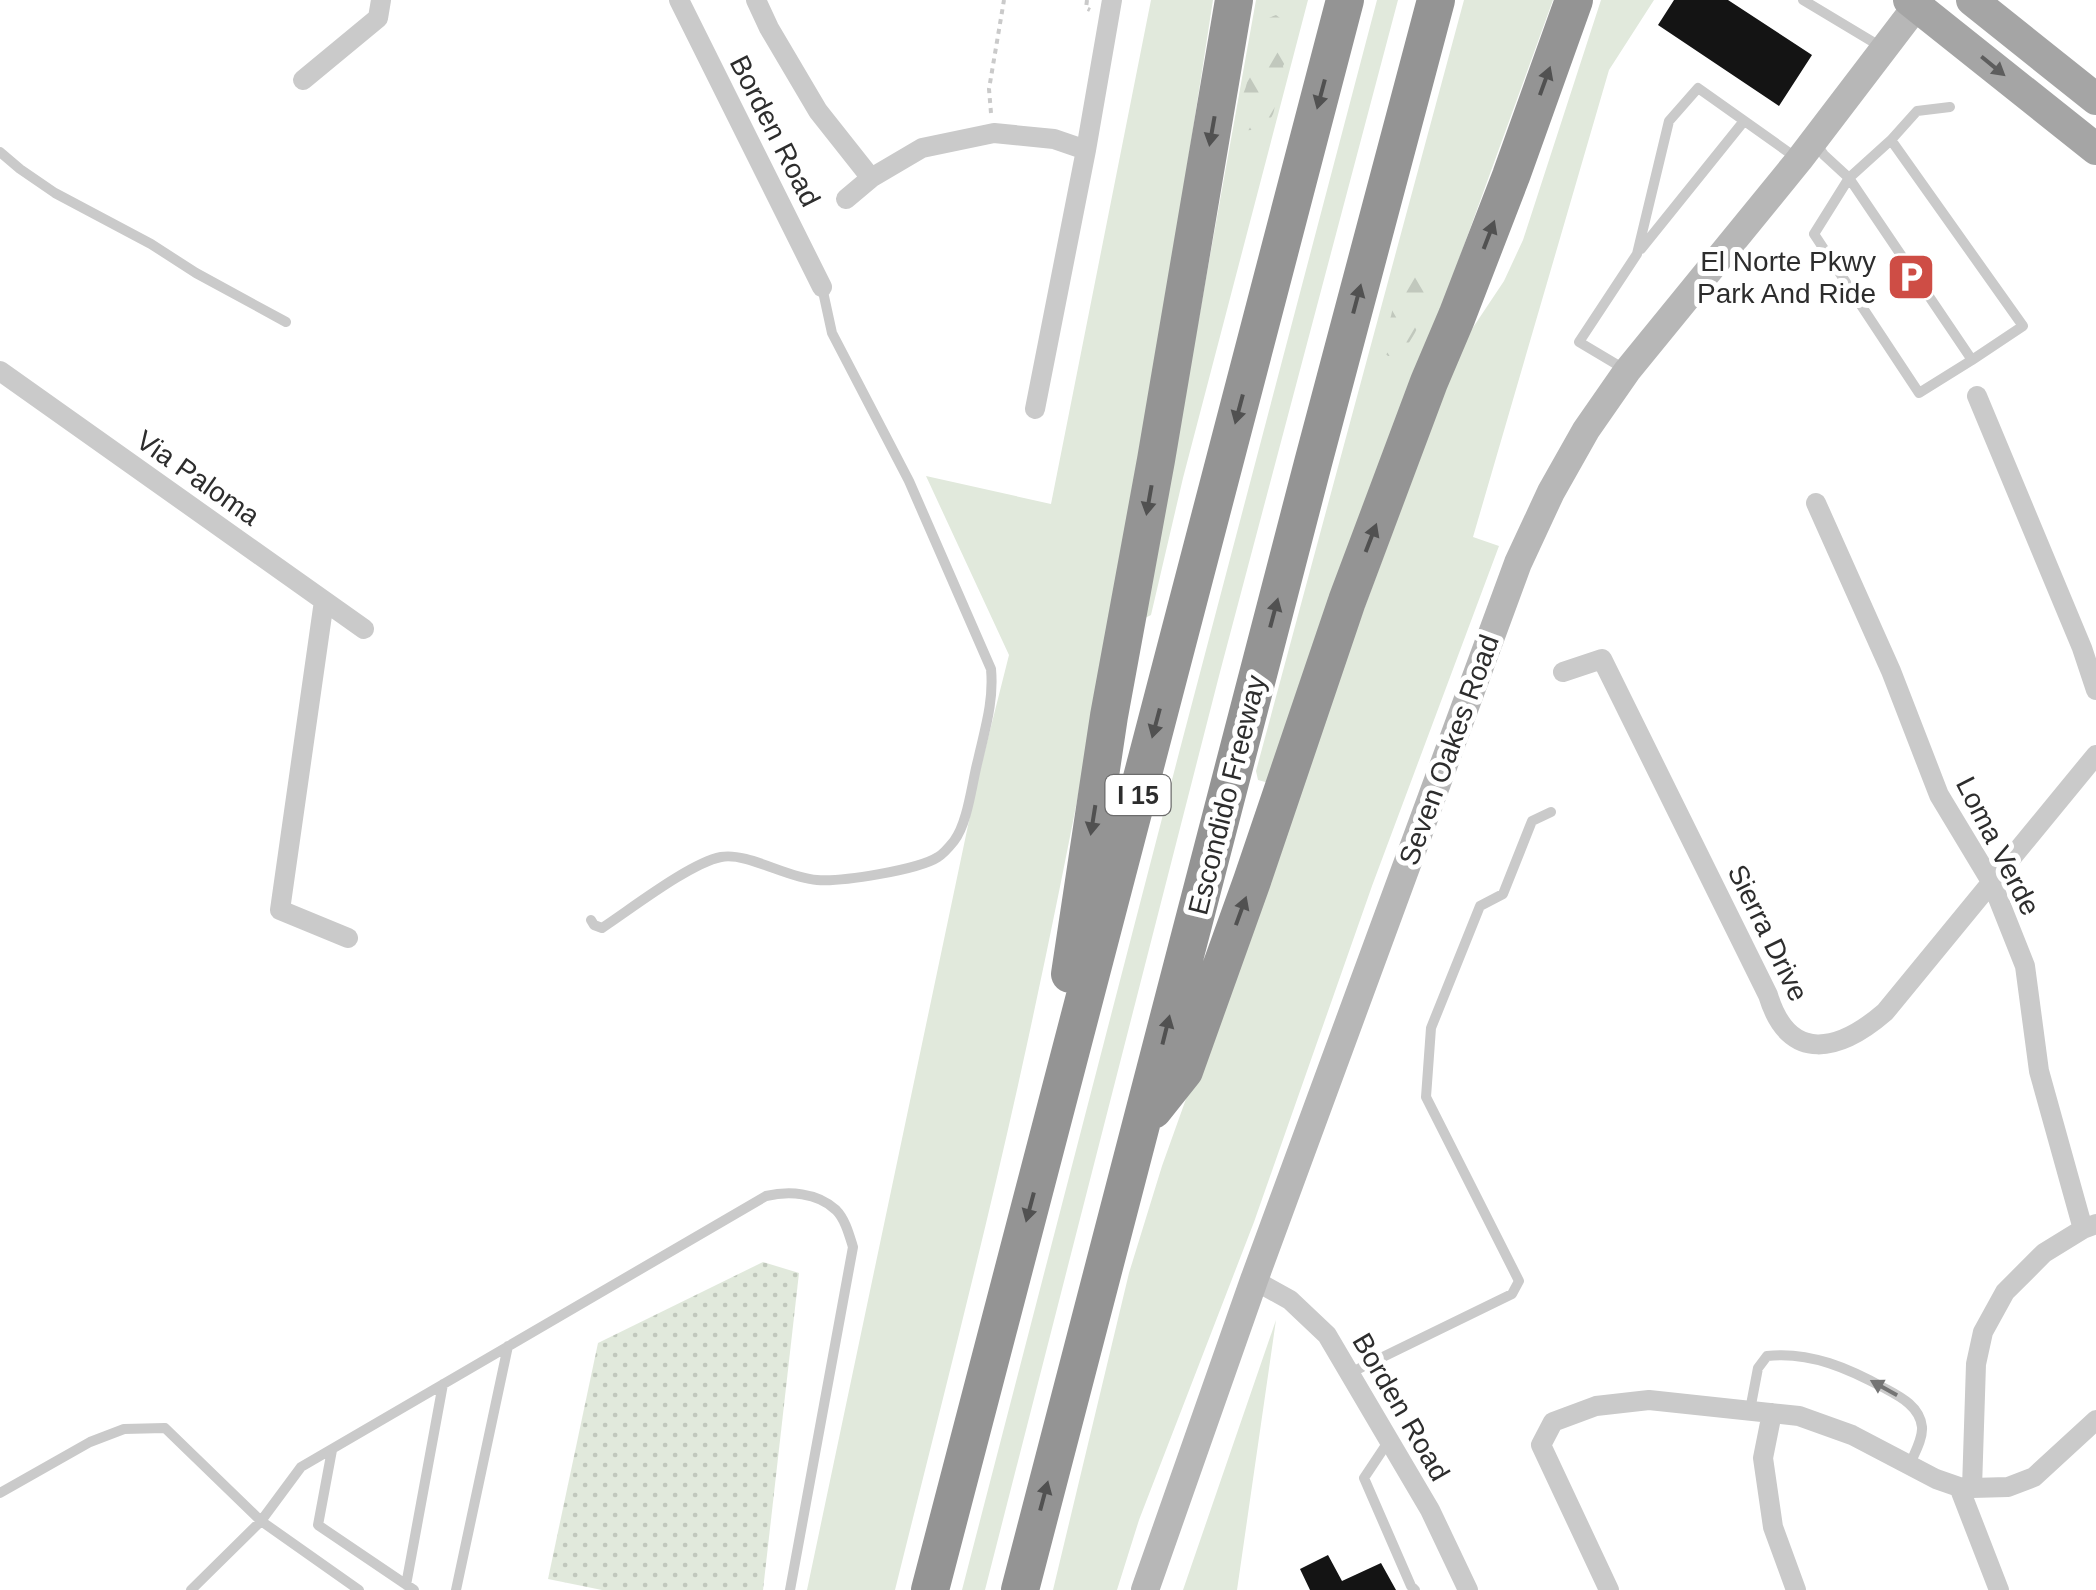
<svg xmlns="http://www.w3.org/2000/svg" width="2096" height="1590" font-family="Helvetica,sans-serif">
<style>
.green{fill:#e1e9dc}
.forest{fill:url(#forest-firs)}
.park{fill:url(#park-dots)}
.building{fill:#141414}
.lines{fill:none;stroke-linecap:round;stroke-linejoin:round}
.path{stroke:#cacaca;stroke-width:4;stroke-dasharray:5 5;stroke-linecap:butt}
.lane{stroke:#cacaca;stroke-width:10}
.street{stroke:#cacaca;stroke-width:20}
.secondary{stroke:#b7b7b7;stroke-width:28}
.primary{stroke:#a5a5a5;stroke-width:32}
.highway{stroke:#949494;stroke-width:38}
.oneway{fill:#5d5d5d}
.oneway2{fill:#515151}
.oneway3{fill:#747474}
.labels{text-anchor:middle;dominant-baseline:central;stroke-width:10;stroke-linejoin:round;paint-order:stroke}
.shield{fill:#fff;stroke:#6c6c6c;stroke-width:2.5}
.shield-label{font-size:25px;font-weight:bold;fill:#2d2d2d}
.street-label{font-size:28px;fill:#2d2d2d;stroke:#fff}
.poi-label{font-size:28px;fill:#2d2d2d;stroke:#fff;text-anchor:end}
</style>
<defs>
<pattern id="forest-firs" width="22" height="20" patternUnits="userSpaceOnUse" patternTransform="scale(2.5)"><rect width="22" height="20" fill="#e1e9dc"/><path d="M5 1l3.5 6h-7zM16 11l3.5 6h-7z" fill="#c1c8bd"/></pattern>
<pattern id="park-dots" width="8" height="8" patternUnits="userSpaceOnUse" patternTransform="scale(2.5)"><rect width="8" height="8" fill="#e1e9dc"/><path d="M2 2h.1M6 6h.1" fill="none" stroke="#c1c8bd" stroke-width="1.8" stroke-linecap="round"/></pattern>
</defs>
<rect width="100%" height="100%" fill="#fff"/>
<path class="green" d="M 1151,0 L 1213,0 C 1160,346 1103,693 1029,1035 C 989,1221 941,1405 895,1590 L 807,1590 L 978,778 L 1009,655 L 926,476 L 1051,504 Z
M 1256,0 L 1308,0 L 1183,478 L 1151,615 L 1145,618 Z
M 1377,0 L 1398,0 L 1220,672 L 985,1590 L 962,1590 L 1180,749 Z
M 1464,0 L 1553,0 L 1269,783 L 1258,780 L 1256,771 Z
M 1601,0 L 1654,0 L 1609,70 L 1473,537 L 1499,546 L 1372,886 L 1254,1222 L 1139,1520 L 1117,1590 L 1053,1590 L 1129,1273 L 1162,1166 L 1275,850 L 1462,344 L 1504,281 L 1523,240 Z
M 1276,1320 L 1237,1590 L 1183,1590 Z"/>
<path class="forest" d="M 1276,15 C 1293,26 1293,49 1283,66 C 1286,80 1282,86 1276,98 C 1271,109 1277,102 1273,114 C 1267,128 1252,133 1239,129 C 1229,107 1251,92 1247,72 L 1261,55 C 1260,36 1254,22 1276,15 Z
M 1412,272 L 1423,276 L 1430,288 C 1425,313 1416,338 1398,356 L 1388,356 L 1379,348 C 1382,336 1387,327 1391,316 C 1397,294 1388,284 1412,272 Z"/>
<path class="park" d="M 763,1262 L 799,1273 L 763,1590 L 602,1590 L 548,1579 L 598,1343 Z"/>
<path class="building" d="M 1674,0 L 1728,0 L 1812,55 L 1779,106 L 1658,25 Z
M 1328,1555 L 1342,1581 L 1381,1563 L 1396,1590 L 1310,1590 L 1300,1569 Z"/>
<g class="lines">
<path class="path" d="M 1087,0 L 1086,8 L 1090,10
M 991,113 L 989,89 L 1004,0"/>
<path class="lane" d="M 1803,0 L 1883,48
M 1891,140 L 1849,178 L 1814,234 L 1919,393 L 1972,360
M 1814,141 L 1824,155 L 1849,178 L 1972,360 L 2023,326 L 1891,140 L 1917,111 L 1950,107
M 0,152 L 20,169 L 55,193 L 151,244 L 196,273 L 286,322
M 1641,249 L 1744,121
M 1626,370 L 1579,342 L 1637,254 L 1669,121 L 1698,88 L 1798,159
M 591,920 L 594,925 L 602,928 C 631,909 690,863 721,857 C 747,852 787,878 817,880 C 841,882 918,870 938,857 C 943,854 950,846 954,841 C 968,823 972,782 978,760 C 985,729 994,701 991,669 L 909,481 L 832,333 L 822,287
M 1350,1373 L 1512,1294 L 1519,1281 L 1426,1097 L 1431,1028 L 1480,906 L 1503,894 L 1532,821 L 1551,812
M 1750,1410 L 1758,1368 L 1767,1356 C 1810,1351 1850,1369 1886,1389 C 1901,1397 1920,1407 1922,1427 C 1923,1439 1914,1454 1910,1464
M 1388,1442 L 1364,1478 L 1411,1586 L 1415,1590
M 332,1450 L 318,1525 L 414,1590
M 0,1493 L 90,1442 L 124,1429 L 165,1428 L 261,1521 L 359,1590
M 406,1585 L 443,1384
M 191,1590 L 261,1521 L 301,1467 L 766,1196 C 788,1191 817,1192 836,1210 C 845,1219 849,1234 853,1247 L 790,1590
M 456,1590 L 508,1346"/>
<path class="street" d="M 679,0 L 822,287
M 756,0 L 769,28 L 818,111 L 871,178
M 303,80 L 378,18 L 381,0
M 846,199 L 871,178 L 922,148 L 994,133 L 1054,139 L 1086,150
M 0,371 L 364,629
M 1977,396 L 2082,648 L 2096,690
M 1035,409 L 1086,150 L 1112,0
M 1816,503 L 1891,671 L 1939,795 L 1992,883 L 2025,966 L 2039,1071 L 2083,1229
M 324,601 L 280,910 L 348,938
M 1563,672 L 1602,659 L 1768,995 C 1789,1065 1840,1051 1885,1012 L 2096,755
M 1254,1280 L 1290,1300 L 1327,1335 L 1430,1510 L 1468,1590
M 1772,1413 L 1763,1458 L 1773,1527 L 1796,1590
M 1959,1487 L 1999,1590
M 1972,1488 L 1976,1364 L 1983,1332 L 2005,1292 L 2044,1253 L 2083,1229 L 2096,1224
M 1609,1590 L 1541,1445 L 1553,1422 L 1596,1406 L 1649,1400 L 1799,1416 L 1852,1435 L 1936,1479 L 1959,1487 L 1972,1488 L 2008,1487 L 2034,1477 L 2096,1420"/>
<path class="secondary" d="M 1145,1590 L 1254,1280 L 1518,563 L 1551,492 L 1586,430 L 1627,371 L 1799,160 L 1921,0"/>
<path class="primary" d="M 1909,0 L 2096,149
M 1972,0 L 2096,99"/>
<path class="highway" d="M 1070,974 L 1109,716 L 1156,460 L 1234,0
M 1153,1110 L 1184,1071 L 1252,881 L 1347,601 L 1429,382 L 1457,316 L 1511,176 L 1574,0
M 930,1590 L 1345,0
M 1020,1590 L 1313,463 L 1436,0"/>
</g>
<defs><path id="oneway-solid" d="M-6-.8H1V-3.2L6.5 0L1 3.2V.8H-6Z" transform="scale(2.5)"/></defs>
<use class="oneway" href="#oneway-solid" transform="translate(1993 66) rotate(39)"/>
<g class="oneway2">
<use href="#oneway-solid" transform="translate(1545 81) rotate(-70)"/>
<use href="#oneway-solid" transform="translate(1321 94) rotate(105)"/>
<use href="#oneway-solid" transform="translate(1212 131) rotate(100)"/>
<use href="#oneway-solid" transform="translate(1489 235) rotate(-69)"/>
<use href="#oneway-solid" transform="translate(1357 299) rotate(-75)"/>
<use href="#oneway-solid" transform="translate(1239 409) rotate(105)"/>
<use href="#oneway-solid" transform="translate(1149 500) rotate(100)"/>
<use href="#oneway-solid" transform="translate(1371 538) rotate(-69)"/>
<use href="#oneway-solid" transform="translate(1274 613) rotate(-75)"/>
<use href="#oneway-solid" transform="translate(1156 723) rotate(105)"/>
<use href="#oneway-solid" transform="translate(1093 820) rotate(99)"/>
<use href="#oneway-solid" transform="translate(1241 911) rotate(-70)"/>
<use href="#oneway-solid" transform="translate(1166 1030) rotate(-76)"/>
<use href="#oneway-solid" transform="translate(1030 1207) rotate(105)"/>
<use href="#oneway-solid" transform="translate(1044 1496) rotate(-75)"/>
</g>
<use class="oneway3" href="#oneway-solid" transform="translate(1884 1388) rotate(-151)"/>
<defs>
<g id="parking-square" transform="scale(2.5)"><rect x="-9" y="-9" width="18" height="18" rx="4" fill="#ce4d45" stroke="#fff"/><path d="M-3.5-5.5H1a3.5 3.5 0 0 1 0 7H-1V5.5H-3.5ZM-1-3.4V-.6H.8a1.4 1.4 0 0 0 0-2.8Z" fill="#fff"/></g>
</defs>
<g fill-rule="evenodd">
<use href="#parking-square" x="1911" y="277"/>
</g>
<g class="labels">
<rect class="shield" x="1105.5" y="775" width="65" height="40" rx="8"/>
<g class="shield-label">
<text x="1138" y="795">I 15</text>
</g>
<g class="street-label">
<text transform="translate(775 131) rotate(63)">Borden Road</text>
<text transform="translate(198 478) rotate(35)">Via Paloma</text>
<text transform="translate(1449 750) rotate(-70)">Seven Oakes Road</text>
<text transform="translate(1227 795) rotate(-76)">Escondido Freeway</text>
<text transform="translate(1998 846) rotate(63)">Loma Verde</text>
<text transform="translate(1768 933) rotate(64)">Sierra Drive</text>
<text transform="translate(1401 1407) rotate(60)">Borden Road</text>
</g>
<g class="poi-label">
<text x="1876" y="261">El Norte Pkwy<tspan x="1876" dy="32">Park And Ride</tspan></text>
</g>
</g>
</svg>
